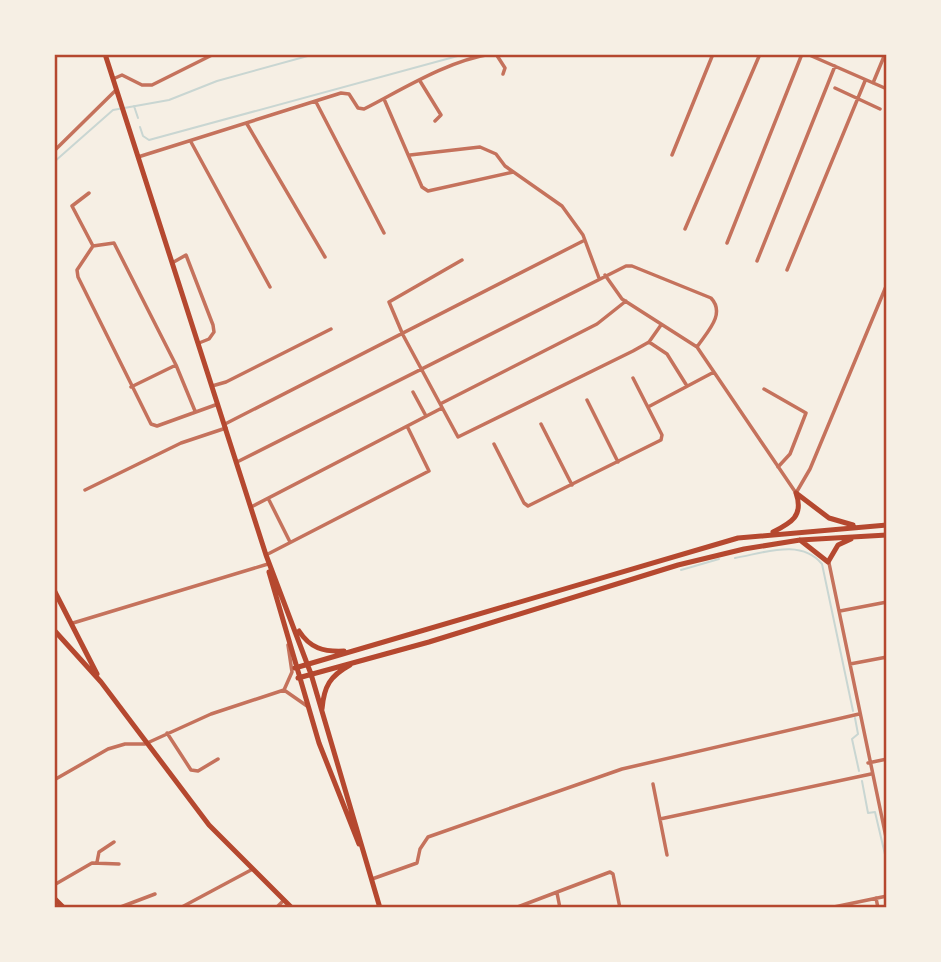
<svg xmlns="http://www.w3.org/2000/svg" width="941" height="962" font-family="'Titillium Web',sans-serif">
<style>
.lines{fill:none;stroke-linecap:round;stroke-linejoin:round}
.stream{stroke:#c9d6d2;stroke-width:2}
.minor{stroke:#c5725c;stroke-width:3.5}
.primary{stroke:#b5482f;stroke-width:5}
.trunk{stroke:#b5482f;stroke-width:5}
.neatline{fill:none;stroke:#b5482f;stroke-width:2.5}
</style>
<rect width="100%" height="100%" fill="#f6efe4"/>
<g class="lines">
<path class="stream" d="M 134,106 L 138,118
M 140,127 L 143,136 L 149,140 L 465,54
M 54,162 L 113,110 L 169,100 L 217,81 L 315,54
M 735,558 C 764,553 801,538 822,564 L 853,711
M 681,570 L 719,559
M 855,718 L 858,734 L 852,739 L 859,771
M 862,781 L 868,813 L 875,812 L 887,863
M 886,890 L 887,889"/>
<path class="minor" d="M 496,54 L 505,68 L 503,74
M 807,54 L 887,89
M 113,79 L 122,75 L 142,85 L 152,85 L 214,54
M 420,81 L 441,115 L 435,121
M 873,83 L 885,54
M 835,88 L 880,109
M 384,99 L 422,187 L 428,191 L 513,172
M 316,102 L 384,233
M 247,124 L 325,257
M 191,142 L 270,287
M 54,151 L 116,90
M 410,155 L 480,147 L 496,154 L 505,166 L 562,206 L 583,235 L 599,278
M 672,155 L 713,54
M 138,157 L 341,93 L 349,94 L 358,108 L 364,109 C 403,89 447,61 491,54
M 89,193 L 72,206 L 93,246 L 114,243 L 176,365 L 195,411
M 685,229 L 760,54
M 727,243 L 802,54
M 93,246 L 77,270 L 78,277 L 151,424 L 157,426 L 218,404
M 462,260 L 389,302 L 403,335 L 458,437 L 633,351 L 649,342 L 661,325
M 757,261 L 835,66
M 172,263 L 186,255 L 213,325 L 214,332 L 209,339 L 199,343
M 787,270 L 865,81
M 605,275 L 622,299 L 697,347 L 796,493 L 810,469 L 887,284
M 649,342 L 667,354 L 687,386
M 212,386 L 226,382 L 331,329
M 131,387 L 176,365
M 764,389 L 806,413 L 790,454 L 778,467
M 413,392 L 426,416
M 587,400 L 618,462
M 442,403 L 597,324 L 626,301
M 648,407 L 714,372
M 225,424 L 583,241
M 541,424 L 572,485
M 494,444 L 524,503 L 528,506 L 661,440 L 662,435 L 633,378
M 237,462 L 626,266 L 632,266 L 711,298 C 726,314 707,332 697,347
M 85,490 L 181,443 L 226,428
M 269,500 L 290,542
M 251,507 L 442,408
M 266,555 L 429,471 L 408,428
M 829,563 L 887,842
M 840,611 L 887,602
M 73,623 L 268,564
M 850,664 L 887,657
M 284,690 L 292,672 L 288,645
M 284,690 L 307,706
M 167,733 L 191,770 L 198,771 L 218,759
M 868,763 L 887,759
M 54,780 L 108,749 L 125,744 L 145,744 L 211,714 L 284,690
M 653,784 L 667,855
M 660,819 L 871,774
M 97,862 L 99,852 L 114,842
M 372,879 L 417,863 L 420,849 L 428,837 L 622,769 L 859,714
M 54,885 L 92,863 L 119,864
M 557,893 L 560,908
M 876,898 L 878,908
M 118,908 L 155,894
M 180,908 L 251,870
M 276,908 L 284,900
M 515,908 L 610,872 L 613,874 L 620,908
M 829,908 L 887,896"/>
<path class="primary" d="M 105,54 L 266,555 L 311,674 L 380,908
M 796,493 L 829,518 L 853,525
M 773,532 C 791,523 804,516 796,493
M 800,540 L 828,562 L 838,545 L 851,539
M 269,572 L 319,743 L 359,844
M 299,631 C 310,648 323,652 344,651
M 295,668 L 738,538 L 887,525
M 298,678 L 429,642 L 678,565 L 744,549 L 800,540 L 887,535
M 322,709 C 324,686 330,676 350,665"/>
<path class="trunk" d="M 54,590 L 97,674
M 54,630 L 101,682 L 209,825 L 292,908
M 54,898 L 64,908"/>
</g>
<rect width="941" height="962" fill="none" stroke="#f6efe4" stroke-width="112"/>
<rect x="56" y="56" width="829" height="850" class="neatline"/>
</svg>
